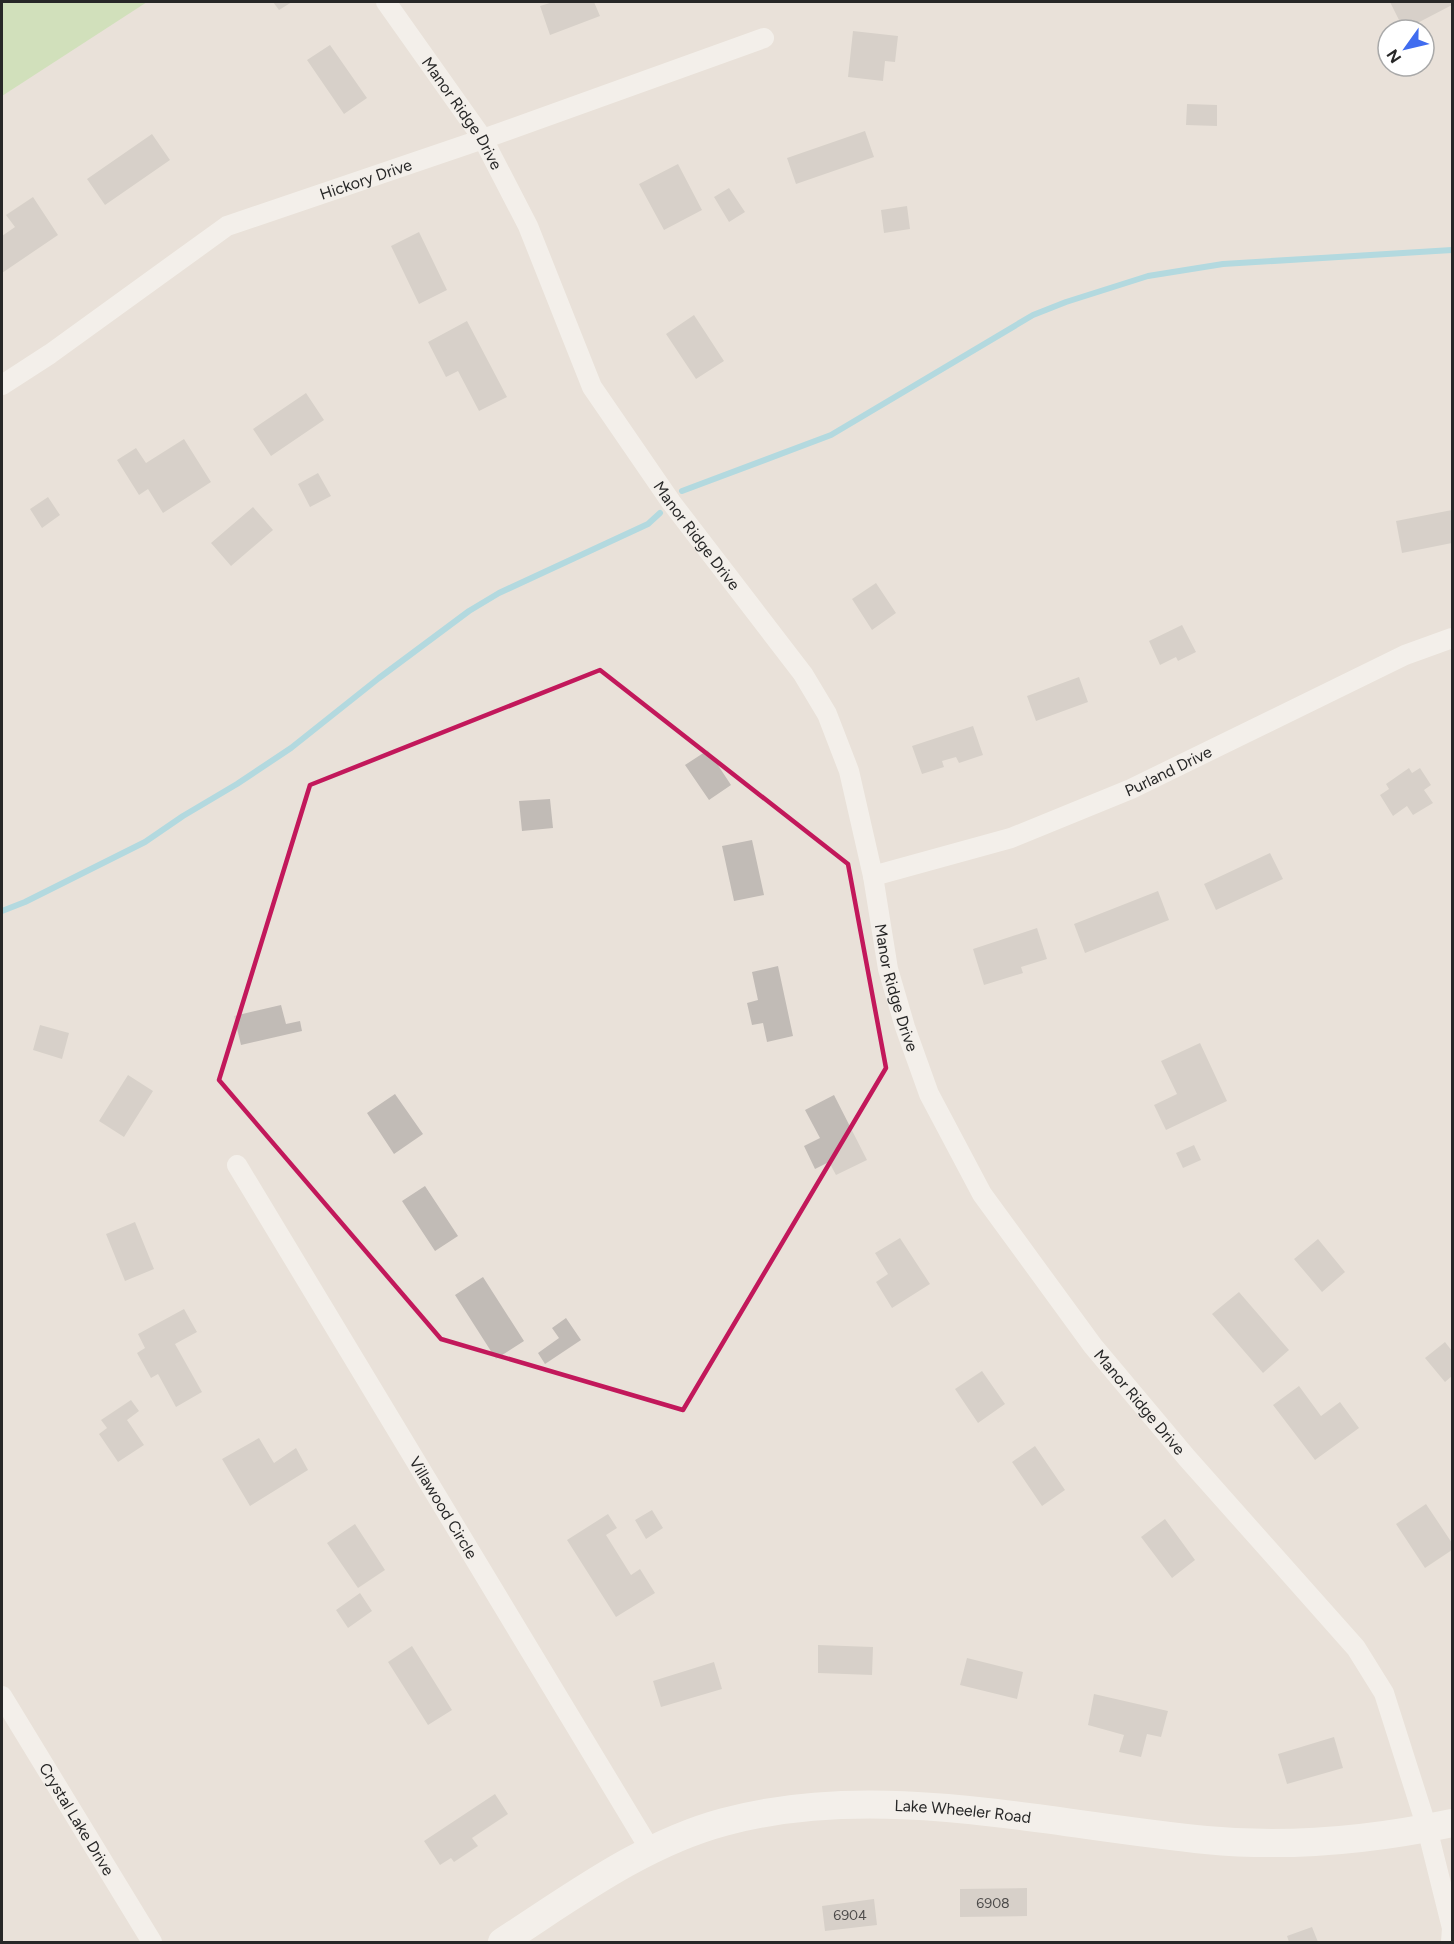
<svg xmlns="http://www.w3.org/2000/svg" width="1454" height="1944" font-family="Figtree,sans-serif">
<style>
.green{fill:#b4dd98}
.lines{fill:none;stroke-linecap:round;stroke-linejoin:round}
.stream{stroke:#71cfe7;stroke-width:6}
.building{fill:#c1bbb6}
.street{stroke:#fff;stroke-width:20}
.secondary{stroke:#fff;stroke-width:28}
.marked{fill:none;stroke:#c2185b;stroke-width:4.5;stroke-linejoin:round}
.labels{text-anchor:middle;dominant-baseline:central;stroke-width:6;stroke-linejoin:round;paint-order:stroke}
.number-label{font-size:14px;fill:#4e4c4b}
.street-label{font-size:16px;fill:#272727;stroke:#fff}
</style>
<rect width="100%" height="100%" fill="#e9e1d9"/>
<path class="green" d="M 2,2 L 147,2 L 2,96 Z"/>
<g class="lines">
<path class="stream" d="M 682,491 L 831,435 L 1033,315 L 1066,302 L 1148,276 L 1223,264 L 1452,250
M 2,911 L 25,902 L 145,842 L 183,816 L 237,784 L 291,748 L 379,678 L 469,611 L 499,593 L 648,524 L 660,513"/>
</g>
<path class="building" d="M 273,2 L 292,2 L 279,10 Z
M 553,2 L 594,2 L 600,16 L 550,35 L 540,6 Z
M 1390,2 L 1450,2 L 1452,5 L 1404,30 Z
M 853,31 L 898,36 L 895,62 L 885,61 L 883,81 L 848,77 Z
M 330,45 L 367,98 L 344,114 L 307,60 Z
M 1187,104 L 1217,105 L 1217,126 L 1186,125 Z
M 865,131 L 874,157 L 796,184 L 787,158 Z
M 152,134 L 170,160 L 105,205 L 87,179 Z
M 678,164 L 702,210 L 664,230 L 639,184 Z
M 729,188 L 745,212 L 729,222 L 714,197 Z
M 33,197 L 58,235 L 2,273 L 2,236 L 15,227 L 6,215 Z
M 907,206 L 910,229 L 884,233 L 881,210 Z
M 419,232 L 447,290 L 419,304 L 391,246 Z
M 694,315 L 724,361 L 696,379 L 666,334 Z
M 467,321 L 507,397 L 479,411 L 458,371 L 446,377 L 428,342 Z
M 306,393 L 324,420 L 271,456 L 253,429 Z
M 184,439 L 211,482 L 163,513 L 148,489 L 139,495 L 117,460 L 136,448 L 146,463 Z
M 318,473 L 331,496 L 310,507 L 298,484 Z
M 48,497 L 60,515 L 42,528 L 30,509 Z
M 253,507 L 273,530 L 231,566 L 211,543 Z
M 1452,510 L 1452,543 L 1402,553 L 1396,521 Z
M 876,583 L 896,613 L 872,630 L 852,599 Z
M 1182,625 L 1196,652 L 1178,661 L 1176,657 L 1160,665 L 1149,641 Z
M 1079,677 L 1088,702 L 1036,721 L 1027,696 Z
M 973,726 L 983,755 L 959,763 L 956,757 L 942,761 L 944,767 L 922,774 L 912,746 Z
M 708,750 L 731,785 L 709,800 L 685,765 Z
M 1409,768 L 1412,773 L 1420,768 L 1431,785 L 1424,790 L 1433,803 L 1413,815 L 1407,806 L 1393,816 L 1380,795 L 1389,789 L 1386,784 Z
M 550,799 L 553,828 L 522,831 L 519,801 Z
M 752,840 L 764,895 L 734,901 L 722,846 Z
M 1270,853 L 1283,879 L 1216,910 L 1204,884 Z
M 1158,891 L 1169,920 L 1085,953 L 1074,924 Z
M 1037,928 L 1047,959 L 1021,967 L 1023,973 L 984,985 L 973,949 Z
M 778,966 L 793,1036 L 767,1042 L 763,1023 L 752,1025 L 747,1003 L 758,1000 L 752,972 Z
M 281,1005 L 286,1024 L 300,1021 L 302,1031 L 241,1045 L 234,1016 Z
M 40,1025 L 69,1033 L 62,1059 L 33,1050 Z
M 1200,1043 L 1227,1101 L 1166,1130 L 1154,1105 L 1177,1094 L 1161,1061 Z
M 128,1075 L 153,1091 L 124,1137 L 99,1121 Z
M 395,1094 L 423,1134 L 394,1154 L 367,1113 Z
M 834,1095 L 867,1160 L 836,1175 L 829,1162 L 815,1169 L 804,1146 L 820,1138 L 805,1110 Z
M 1194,1145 L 1201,1160 L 1183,1168 L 1176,1153 Z
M 425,1186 L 458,1236 L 435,1251 L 402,1201 Z
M 135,1222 L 154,1269 L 125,1281 L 106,1234 Z
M 900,1238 L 930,1284 L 892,1308 L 876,1282 L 888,1274 L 875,1253 Z
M 1318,1239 L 1345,1272 L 1322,1292 L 1294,1259 Z
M 483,1277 L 524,1341 L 496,1359 L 455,1295 Z
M 1239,1292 L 1289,1350 L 1263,1373 L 1212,1314 Z
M 184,1309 L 197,1332 L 175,1344 L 202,1392 L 176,1407 L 158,1374 L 151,1378 L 137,1353 L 145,1348 L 138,1334 Z
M 566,1318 L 581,1340 L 545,1364 L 538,1353 L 559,1338 L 552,1328 Z
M 1445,1342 L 1452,1351 L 1452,1376 L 1445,1382 L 1425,1358 Z
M 982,1371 L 1005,1404 L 978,1423 L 955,1389 Z
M 1299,1386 L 1321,1416 L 1340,1402 L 1359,1428 L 1315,1460 L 1273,1405 Z
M 131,1400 L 139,1411 L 127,1420 L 144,1445 L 118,1462 L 99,1434 L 107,1428 L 101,1420 Z
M 259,1438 L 274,1463 L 296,1448 L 308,1470 L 250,1506 L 222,1459 Z
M 1035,1446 L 1065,1490 L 1042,1506 L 1012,1462 Z
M 1426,1504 L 1452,1543 L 1452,1550 L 1425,1568 L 1396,1524 Z
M 652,1510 L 663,1528 L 646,1539 L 635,1520 Z
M 608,1514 L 617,1528 L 606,1535 L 631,1575 L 640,1569 L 655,1593 L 616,1617 L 567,1540 Z
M 1165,1519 L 1195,1560 L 1172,1578 L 1141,1537 Z
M 355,1524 L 385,1570 L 358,1588 L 327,1543 Z
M 360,1593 L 372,1611 L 348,1628 L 336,1610 Z
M 818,1645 L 873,1647 L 872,1675 L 818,1673 Z
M 412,1646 L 452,1710 L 428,1725 L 388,1662 Z
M 967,1658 L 1023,1672 L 1017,1699 L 960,1685 Z
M 714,1662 L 722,1689 L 661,1707 L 653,1681 Z
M 1094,1694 L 1168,1711 L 1161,1737 L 1147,1734 L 1141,1757 L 1119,1752 L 1124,1735 L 1088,1725 Z
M 1334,1737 L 1343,1768 L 1287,1784 L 1278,1754 Z
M 495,1794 L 508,1814 L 472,1838 L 478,1846 L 454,1862 L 451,1858 L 440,1865 L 424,1841 Z
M 1027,1888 L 1027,1916 L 960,1917 L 960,1889 Z
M 874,1899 L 877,1925 L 825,1931 L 822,1906 Z
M 1312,1927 L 1318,1942 L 1289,1942 L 1287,1936 Z"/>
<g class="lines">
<g class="street">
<path id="s1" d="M 386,2 L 483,139 L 528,226 L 592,387 L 671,502 L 803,674 L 827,714 L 849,771 L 873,876 L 888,969 L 905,1027 L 929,1094 L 982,1194 L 1093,1346 L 1187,1458 L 1356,1648 L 1384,1693 L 1427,1828 L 1452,1928 L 1451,1942"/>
<path id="s2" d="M 2,385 L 50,354 L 227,226 L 483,139 L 764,38"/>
<path id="s3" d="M 873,876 L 1011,838 L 1131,789 L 1405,655 L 1452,638"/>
<path id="s4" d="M 237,1165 L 651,1851"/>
<path id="s5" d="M 2,1696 L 152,1942"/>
</g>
<path class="secondary" id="s6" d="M 502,1942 C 572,1897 642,1844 724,1822 C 879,1780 1050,1825 1206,1840 C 1289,1848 1372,1840 1452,1823"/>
</g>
<path d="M0 0H1454V1944H0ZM 600,670 L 848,864 L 886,1068 L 683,1410 L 441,1339 L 219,1080 L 310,785 Z" fill="#e9e1d9" fill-opacity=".55" fill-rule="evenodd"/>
<path class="marked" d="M 600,670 L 848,864 L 886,1068 L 683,1410 L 441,1339 L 219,1080 L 310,785 Z"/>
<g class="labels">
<g class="number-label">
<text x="993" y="1903">6908</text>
<text x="850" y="1915">6904</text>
</g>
<g class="street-label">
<text stroke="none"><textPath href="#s1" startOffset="135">Manor Ridge Drive</textPath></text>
<text stroke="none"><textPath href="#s2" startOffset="422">Hickory Drive</textPath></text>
<text stroke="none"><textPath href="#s1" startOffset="621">Manor Ridge Drive</textPath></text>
<text stroke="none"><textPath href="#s3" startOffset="314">Purland Drive</textPath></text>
<text stroke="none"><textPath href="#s1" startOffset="1125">Manor Ridge Drive</textPath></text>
<text stroke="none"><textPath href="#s1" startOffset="1611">Manor Ridge Drive</textPath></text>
<text stroke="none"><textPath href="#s4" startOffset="400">Villawood Circle</textPath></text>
<text stroke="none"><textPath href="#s6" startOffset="494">Lake Wheeler Road</textPath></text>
<text stroke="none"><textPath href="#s5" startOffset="144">Crystal Lake Drive</textPath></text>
</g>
</g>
<rect width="1454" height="1944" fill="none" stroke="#272727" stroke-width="6"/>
<g transform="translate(1406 48) rotate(236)"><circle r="28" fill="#ffffff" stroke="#a9a9a9" stroke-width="1.5"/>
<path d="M0-4.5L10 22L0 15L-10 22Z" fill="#406cef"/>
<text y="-9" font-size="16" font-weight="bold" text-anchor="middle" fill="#272727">N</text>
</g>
</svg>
